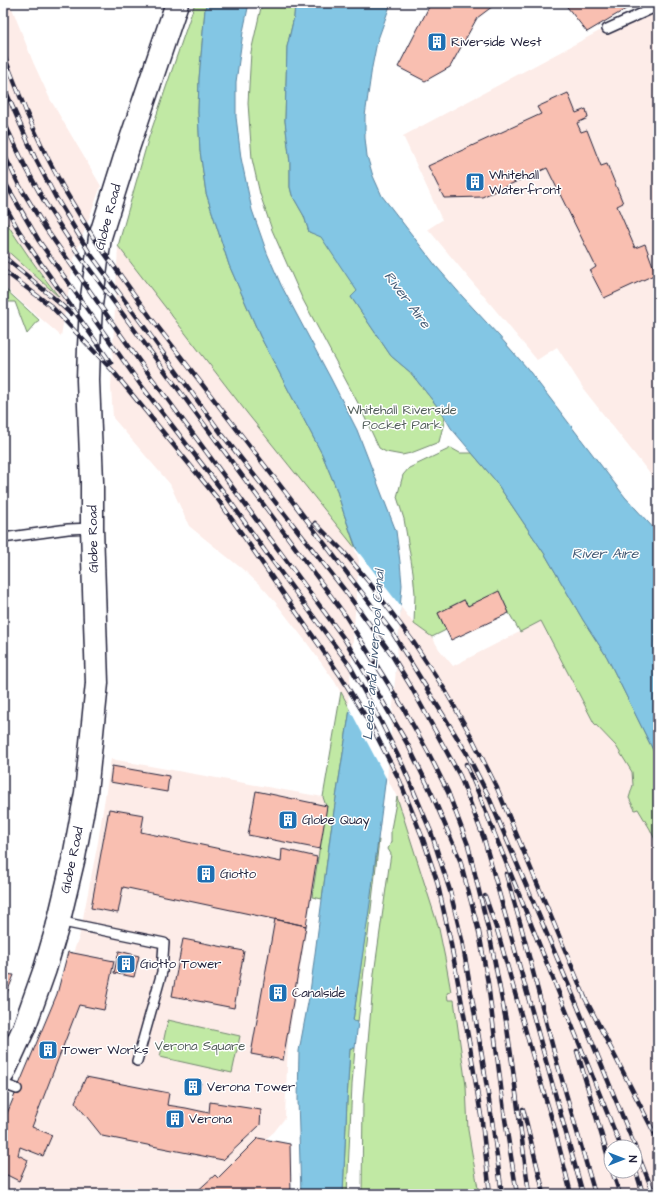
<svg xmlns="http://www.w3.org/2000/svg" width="661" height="1197" font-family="'Architects Daughter',sans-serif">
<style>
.built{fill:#fdece8;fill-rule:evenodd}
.green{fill:#c1e9a4;stroke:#728670}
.water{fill:#83c6e4;stroke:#5c84a0}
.pier{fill:#fff}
.building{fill:#f9bfb1;stroke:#22223b}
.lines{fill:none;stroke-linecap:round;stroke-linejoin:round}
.lane-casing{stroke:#22223b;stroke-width:12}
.secondary-casing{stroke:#22223b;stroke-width:25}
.lane{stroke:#fff;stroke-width:9}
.secondary{stroke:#fff;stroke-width:22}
.rail-casing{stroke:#22223b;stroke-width:4.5}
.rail{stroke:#fff;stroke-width:3;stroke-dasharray:9;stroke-linecap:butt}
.labels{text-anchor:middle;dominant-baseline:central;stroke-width:3;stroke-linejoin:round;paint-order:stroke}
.poi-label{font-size:13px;fill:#22223b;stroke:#fff;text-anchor:start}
.street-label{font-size:13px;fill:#22223b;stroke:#fff}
.park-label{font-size:13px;fill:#525e5a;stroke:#fff}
.water-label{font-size:14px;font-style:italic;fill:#445b76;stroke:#fff}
</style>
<rect width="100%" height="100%" fill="#fff"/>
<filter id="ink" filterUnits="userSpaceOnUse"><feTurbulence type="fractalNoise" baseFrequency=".025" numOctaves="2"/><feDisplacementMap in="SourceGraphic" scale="8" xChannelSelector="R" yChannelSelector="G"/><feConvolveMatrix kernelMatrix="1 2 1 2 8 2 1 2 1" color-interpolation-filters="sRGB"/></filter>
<g filter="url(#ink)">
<path class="built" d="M 3,3 L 10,3 L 33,62 L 50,99 L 101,186 L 74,259 L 61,336 L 3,286 Z
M 652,3 L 658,3 L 658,484 L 585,391 L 557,347 L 537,360 L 428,229 L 442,220 L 403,136 Z
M 118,246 L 247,413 L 356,549 L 414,624 L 432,637 L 439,649 L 453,666 L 541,621 L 594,723 L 616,746 L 633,772 L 633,785 L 629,798 L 635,810 L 638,808 L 650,829 L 658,846 L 658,1194 L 362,1194 L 363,1099 L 374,974 L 389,867 L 391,854 L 388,849 L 391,842 L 391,829 L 397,797 L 335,682 L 307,643 L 276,603 L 264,589 L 246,572 L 189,526 L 170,484 L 113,418 L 111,387 ZM 611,1147 L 635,1147 L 635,1171 L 611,1171 Z
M 111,759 L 323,797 L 327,806 L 288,1041 L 285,1118 L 274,1132 L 201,1194 L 3,1194 L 3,1129 L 57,1004 L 69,962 L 79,938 L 98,842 Z"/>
<path class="green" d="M 195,3 L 207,3 L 205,9 L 199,79 L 198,112 L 200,151 L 206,193 L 229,265 L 260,336 L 322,454 L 336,488 L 344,514 L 356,549 L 247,413 L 118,246 L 148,140 Z
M 262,3 L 295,3 L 294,17 L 287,47 L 285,121 L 290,163 L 290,187 L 292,195 L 304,216 L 309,232 L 321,236 L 358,291 L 351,297 L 391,356 L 410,372 L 441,411 L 445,418 L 439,442 L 411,453 L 402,455 L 386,452 L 379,448 L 359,405 L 302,298 L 272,230 L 260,194 L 252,159 L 248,103 L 251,52 Z
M 3,217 C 20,245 39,272 59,297 L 3,247 Z
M 3,287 L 39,320 L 27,334 L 15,302 L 3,302 Z
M 451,448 L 460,453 L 472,453 L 494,479 L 546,556 L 583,620 L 607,657 L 658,760 L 658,846 L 650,829 L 638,809 L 635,810 L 629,798 L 633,785 L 632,772 L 616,746 L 594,723 L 541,621 L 520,632 L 509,613 L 499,592 L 468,606 L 464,600 L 438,613 L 446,630 L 432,637 L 414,624 L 415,594 L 413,572 L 404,519 L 397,497 L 403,475 L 409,468 Z
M 341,692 L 350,709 L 331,830 L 322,899 L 312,897 L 326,806 L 323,797 Z
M 397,797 L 439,929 L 445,958 L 451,992 L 447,993 L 448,1000 L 454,1000 L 466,1086 L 468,1130 L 479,1194 L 362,1194 L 363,1099 L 374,974 L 389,867 L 391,854 L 388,849 L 391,842 L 391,829 Z
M 378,840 L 379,840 L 358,1022 L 353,1021 Z
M 168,1020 L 240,1036 L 232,1073 L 160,1057 Z
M 350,1048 L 355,1048 L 352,1085 L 347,1194 L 343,1194 L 347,1100 Z"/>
<path class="water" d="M 207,3 L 249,3 L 243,32 L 236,82 L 236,117 L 241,158 L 252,210 L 267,253 L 281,285 L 331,379 L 357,430 L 396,531 L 400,562 L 402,585 L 386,776 L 370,903 L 353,1021 L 358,1022 L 355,1048 L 350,1048 L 347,1100 L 343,1194 L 301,1194 L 298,1100 L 299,1051 L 310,992 L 331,830 L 350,709 L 361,559 L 357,550 L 344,514 L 336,488 L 322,454 L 260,336 L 229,265 L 206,193 L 200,151 L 198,112 L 199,79 L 205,9 Z
M 295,3 L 391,3 L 377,42 L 372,67 L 365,116 L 365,138 L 367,156 L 373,176 L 382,196 L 436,266 L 462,296 L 499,336 L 527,368 L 625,497 L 658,533 L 658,760 L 607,657 L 583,620 L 546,556 L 494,479 L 451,428 L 441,411 L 410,372 L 391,356 L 351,297 L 357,291 L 321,237 L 309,232 L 304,216 L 292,195 L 290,187 L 290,163 L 285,121 L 287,47 L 294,17 Z"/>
<path class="pier" d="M 353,545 L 401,607 L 387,780 L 348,706 L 359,560 Z"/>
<path class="building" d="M 431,3 L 497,3 L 477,18 L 450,67 L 425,81 L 398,67 Z
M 564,3 L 636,3 L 587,32 Z
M 568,93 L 576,113 L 586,109 L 588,118 L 577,123 L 581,132 L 587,130 L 601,166 L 607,164 L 623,203 L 617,206 L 635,248 L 645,244 L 656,274 L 604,298 L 590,271 L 596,267 L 547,168 L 482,197 L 444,198 L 428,166 L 541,114 L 537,107 Z
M 499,591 L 509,613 L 451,640 L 438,613 L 464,600 L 468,606 Z
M 112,766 L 169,776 L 167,792 L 110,782 Z
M 256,791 L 327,806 L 320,849 L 248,835 Z
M 109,809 L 144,815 L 141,832 L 281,862 L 282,849 L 317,857 L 306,926 L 123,887 L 118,913 L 91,908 Z
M 275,919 L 306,926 L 283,1060 L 251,1054 Z
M 183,939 L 244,951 L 234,1008 L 172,996 Z
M 119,951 L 139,956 L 134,977 L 114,973 Z
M 68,952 L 114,961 L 104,1010 L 79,1005 L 32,1127 L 52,1135 L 43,1156 L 20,1147 L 18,1155 L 28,1160 L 19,1181 L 3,1173 L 3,1123 L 57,994 Z
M 3,974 L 14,975 L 3,1003 Z
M 86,1077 L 169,1093 L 167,1105 L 186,1108 L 209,1113 L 210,1102 L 261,1110 L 260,1125 L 223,1160 L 102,1136 L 75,1102 Z
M 189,1080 L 201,1083 L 198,1094 L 186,1092 Z
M 258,1138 L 290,1144 L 291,1194 L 194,1194 L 215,1175 L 218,1178 Z"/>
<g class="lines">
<g class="lane-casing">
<path id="lane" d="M 607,29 L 658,6
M 3,538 L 68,529 L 92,528
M 58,921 L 164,943 L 162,972 L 137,1061
M 3,1084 L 17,1089"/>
</g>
<g class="secondary-casing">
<path id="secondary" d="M 3,1074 L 24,1028 L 45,969 L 57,928 L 74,857 L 86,793 L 97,683 L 92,528 L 92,482 L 88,380 L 89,347 L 91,305 L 100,237 L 126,154 L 177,3"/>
</g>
<use href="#lane" class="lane"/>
<use href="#secondary" class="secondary"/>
<g class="rail-casing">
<path id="rail" d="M 3,53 L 27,114 L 46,155 L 64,189 L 93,237 L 151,318 L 286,493 L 392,632 L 466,752 L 487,793 L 577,1005 L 635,1147
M 3,85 L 35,158 L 55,196 L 89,252 L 145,328 L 221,433 L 346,592 L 390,652 L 410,685 L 460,776 L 484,839 L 583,1194
M 3,120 L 24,164 L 44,201 L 77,252 L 345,615 L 404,709 L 429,754 L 448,792 L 468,845 L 490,937 L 506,1021 L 512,1062 L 529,1194
M 3,152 L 19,185 L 46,229 L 140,362 L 345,640 L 383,702 L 408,745 L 431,792 L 460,860 L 479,932 L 488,983 L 505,1119 L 517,1194
M 3,179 L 39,241 L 140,384 L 225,494 L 265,551 L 350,666 L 379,718 L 403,766 L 431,832 L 450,891 L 462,940 L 482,1056 L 492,1120 L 502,1194
M 3,202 L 19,231 L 42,265 L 111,363
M 3,256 L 56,300 L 71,314
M 3,270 L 51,306 L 112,370 L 217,498 L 342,678 L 372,727 L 400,781 L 423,839 L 437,881 L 450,939 L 470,1047 L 482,1122 L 490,1194
M 315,523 L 343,551 L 368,581 L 412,640 L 445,690 L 470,734 L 497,788 L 586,1000
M 466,764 L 479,794 L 493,830 L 621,1147
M 506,874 L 521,926 L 554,1052 L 595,1194
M 485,896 L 498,933 L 533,1057 L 554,1126 L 571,1194
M 584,996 L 658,1140
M 577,1051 L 611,1167
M 523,1109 L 544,1194
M 635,1147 L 654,1194
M 635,1168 L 643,1194
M 612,1171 L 620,1194"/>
</g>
<use href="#rail" class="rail"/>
</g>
</g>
<defs>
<g id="building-square" transform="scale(1)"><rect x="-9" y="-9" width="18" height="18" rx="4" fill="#1f6fb2" stroke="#fff"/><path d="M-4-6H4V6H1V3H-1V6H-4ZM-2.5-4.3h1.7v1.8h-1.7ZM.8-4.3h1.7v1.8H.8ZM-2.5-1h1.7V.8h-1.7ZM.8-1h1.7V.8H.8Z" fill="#fff"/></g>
</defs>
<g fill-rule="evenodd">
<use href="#building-square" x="437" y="42"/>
<use href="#building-square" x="475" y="182"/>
<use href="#building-square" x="288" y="820"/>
<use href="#building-square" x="206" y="874"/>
<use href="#building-square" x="126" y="964"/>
<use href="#building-square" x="278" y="993"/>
<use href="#building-square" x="48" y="1050"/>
<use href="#building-square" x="193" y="1087"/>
<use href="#building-square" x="175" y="1119"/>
</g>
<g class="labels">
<g class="poi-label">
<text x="451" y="42">Riverside West</text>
<text x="489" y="175">Whitehall<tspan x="489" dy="15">Waterfront</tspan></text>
<text x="302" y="820">Globe Quay</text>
<text x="220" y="874">Giotto</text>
<text x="140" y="964">Giotto Tower</text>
<text x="292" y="993">Canalside</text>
<text x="62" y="1050">Tower Works</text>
<text x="207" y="1087">Verona Tower</text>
<text x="189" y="1119">Verona</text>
</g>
<g class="street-label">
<text transform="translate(108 217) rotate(-75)">Globe Road</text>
<text transform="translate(93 539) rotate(-91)">Globe Road</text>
<text transform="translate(72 860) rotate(-78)">Globe Road</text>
</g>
<g class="park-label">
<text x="402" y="410">Whitehall Riverside<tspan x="402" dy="15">Pocket Park</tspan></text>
<text x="200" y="1046">Verona Square</text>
</g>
<g class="water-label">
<text transform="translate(407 300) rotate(53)">River Aire</text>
<text x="605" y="554">River Aire</text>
<text transform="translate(374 655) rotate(-86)">Leeds and Liverpool Canal</text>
</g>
</g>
<rect width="661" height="1197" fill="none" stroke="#fff" stroke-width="16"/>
<rect x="8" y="8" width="645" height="1181" fill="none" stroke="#22223b" stroke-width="1.5" filter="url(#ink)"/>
<g transform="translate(623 1159) rotate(90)"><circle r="19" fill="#ffffff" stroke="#a7a7b1"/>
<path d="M0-3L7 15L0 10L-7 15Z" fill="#1f6fb2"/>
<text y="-6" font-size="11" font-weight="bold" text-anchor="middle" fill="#22223b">N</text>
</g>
</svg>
